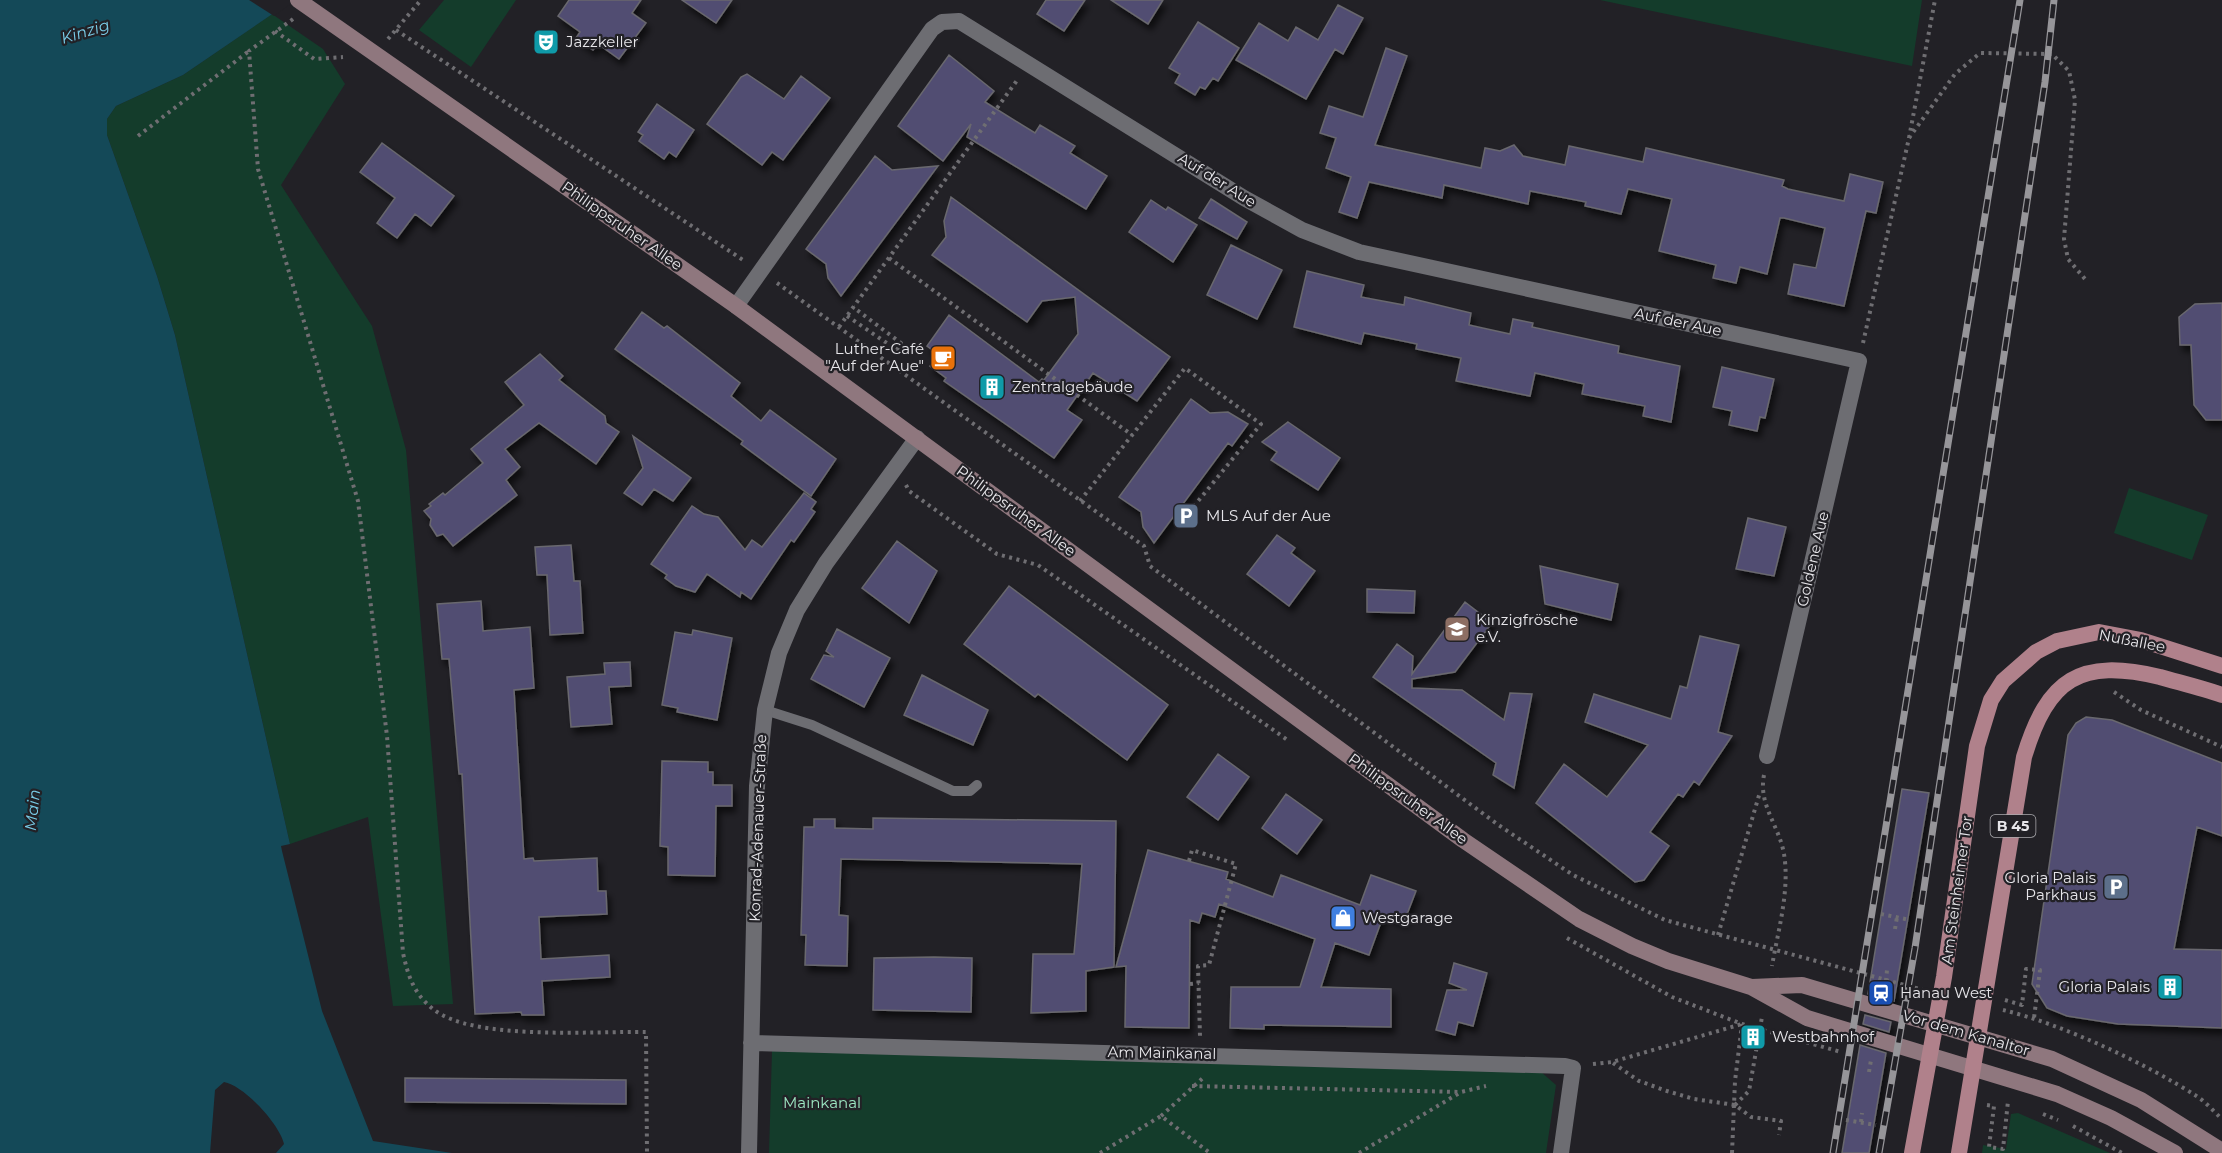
<svg xmlns="http://www.w3.org/2000/svg" width="2222" height="1153" viewBox="0 0 2222 1153" font-family="Montserrat,sans-serif">
	<style>
		.green { fill: #143c2b }
		.water { fill: #144958 }
		.pier { fill: #222126 }
		.building { fill: #514d72; stroke: #69686e; stroke-width: 1.5; filter: url(#shadow) }
		.lines { fill: none; stroke-linecap: round; stroke-linejoin: round }
		.path { stroke: #6f6e72; stroke-width: 4; stroke-dasharray: 3 4.5; stroke-linecap: butt }
		.service { stroke: #6d6d72; stroke-width: 10 }
		.minor { stroke: #6d6d72; stroke-width: 16 }
		.secondary { stroke: #8f777e; stroke-width: 16 }
		.primary { stroke: #b0818b; stroke-width: 16 }
		.rail-casing { stroke: #969599; stroke-width: 7 }
		.rail { stroke: #222126; stroke-width: 4.5; stroke-dasharray: 14; stroke-linecap: butt }
		.labels { text-anchor: middle; stroke-width: 4.5; stroke-linejoin: round; paint-order: stroke }
		.shield { fill: #222126; stroke: #acabaf; stroke-width: 1.5 }
		.shield-label { font-size: 14px; font-weight: bold; fill: #e7e6ea }
		.poi-label { font-size: 15px; fill: #e7e6ea; stroke: #222126; text-anchor: start }
		.street-label { font-size: 15px; fill: #e7e6ea; stroke: #222126 }
		.park-label { font-size: 15px; fill: #9ce6c2; stroke: #222126 }
		.water-label { font-size: 16px; font-style: italic; fill: #79cce7; stroke: #222126 }
	</style>
	<defs>
		<filter id="shadow"><feDropShadow dx="3.5" dy="6" stdDeviation="3" flood-color="#0009"/></filter>
	</defs>
	<rect width="100%" height="100%" fill="#222126"/>
	<path class="green" d="M444,0H516L471,67L419,30Z
		M1600,0H1922L1912,66Z
		M272,14L323,49L345,84L281,185L372,326L406,450L453,1004L393,1006L368,817L290,844L175,335L157,276L107,135V119L116,106L183,75Z
		M2129,488L2208,515L2192,560L2114,533Z
		M772,1051L1540,1071L1556,1085L1546,1153H769Z
		M2018,1113L2110,1153H1982L1983,1145L2006,1149L2011,1114Z"/>
	<path class="water" d="M0,0H293L183,75L116,106L107,119V135L157,276L175,335L290,844L281,846L282,851L322,1011L373,1141L452,1153H276L284,1144C280,1125 245,1086 224,1082L215,1090L210,1153H0Z"/>
	<path class="pier" d="M249,0H296L274,16Z"/>
	<path class="building" d="M569,0H641L632,13L646,23L619,59L598,44L593,50L576,38L580,32L558,16Z
		M682,0H732L716,23Z
		M1046,0H1085L1064,31L1037,14Z
		M1111,0H1163L1148,24Z
		M1338,5L1363,18L1343,54L1335,49L1306,99L1236,60L1259,23L1288,41L1296,27L1318,40Z
		M1198,22L1239,48L1218,81L1213,78L1205,89L1200,87L1195,95L1175,83L1180,74L1169,68Z
		M1386,48L1407,56L1375,145L1481,168L1485,148L1500,151L1514,145L1523,156L1565,165L1569,146L1643,162L1646,148L1784,180L1782,186L1788,189L1844,201L1850,174L1883,182L1876,213L1866,211L1844,306L1788,294L1794,264L1816,268L1825,228L1784,218H1780L1767,274L1740,267L1736,283L1713,278L1716,265L1659,251L1672,199L1628,189L1621,214L1585,206L1586,202L1530,191L1528,204L1444,185L1442,198L1369,182L1357,218L1339,212L1351,177L1326,168L1336,138L1320,133L1329,106L1363,117Z
		M949,55L994,91L985,102L1035,133L1040,125L1075,146L1070,153L1107,176L1086,209L967,137L971,124L943,161L898,126Z
		M747,74L784,99L801,76L830,98L783,160L772,152L762,165L707,124L741,77Z
		M657,104L694,130L676,157L669,152L664,159L639,141L643,135L638,132Z
		M382,143L454,196L431,226L415,214L397,238L377,223L395,198L360,172Z
		M875,156L892,170L938,166L841,296L828,278L826,264L806,249Z
		M951,197L1170,357L1137,401L1093,373L1067,410L1082,420L1054,458L944,381L946,378L930,366L939,355L927,346L949,315L1039,382L1042,379L1044,380L1078,334L1075,297L1042,301L1027,322L932,255L946,237L944,221Z
		M1211,199L1247,222L1237,239L1199,218Z
		M1151,200L1166,210L1168,207L1197,225L1173,262L1129,232Z
		M1231,245L1282,270L1257,319L1207,295Z
		M1307,271L1364,285L1361,297L1404,305L1405,297L1471,313L1469,325L1510,334L1513,319L1533,323L1532,327L1619,346L1618,353L1680,366L1671,422L1643,416L1645,406L1582,394L1584,384L1535,373L1530,396L1456,381L1461,358L1416,349L1417,344L1364,333L1361,344L1294,327Z
		M2222,303V420H2206L2194,405L2191,345H2180L2179,317L2195,304Z
		M642,312L664,328L667,326L740,383L731,396L761,421L770,410L836,459L811,496L741,444L743,441L615,349Z
		M540,354L563,376L559,380L605,416L606,423L619,432L596,464L539,423L505,449L520,467L506,480L517,495L453,546L443,534L437,536L430,525L431,519L424,511L431,506L429,504L443,493L445,495L483,463L471,449L524,405L505,382Z
		M1722,367L1774,379L1765,418L1760,417L1757,431L1729,425L1732,411L1713,407Z
		M1191,399L1210,413L1228,412L1248,424L1232,446L1228,443L1154,543L1143,527L1141,512L1119,497Z
		M1288,422L1340,458L1318,490L1271,460L1277,452L1262,442Z
		M633,436L691,478L673,501L654,489L642,505L624,493L643,468Z
		M804,493L816,502L811,509L815,512L794,542L791,540L751,599L741,592L740,597L707,574L695,592L676,586L665,578L667,575L651,564L692,506L704,514L718,517L745,550L752,540L762,547Z
		M1748,518L1786,527L1774,576L1736,569Z
		M1277,535L1295,548L1291,553L1315,571L1289,606L1247,574Z
		M897,541L937,571L909,623L862,588Z
		M571,545L574,581H580L583,633L550,635L547,575H537L535,547Z
		M1540,566L1618,584L1611,620L1545,604Z
		M1009,586L1168,705L1127,760L1038,694L1035,697L964,644Z
		M1367,589L1415,591L1414,613L1367,612Z
		M481,601L483,631L530,627L534,688L514,690L524,859L533,858L534,861L597,858L598,891H606L607,914L539,917L541,959L609,955L610,977L542,981L544,1015H522L521,1012L475,1014L462,774H459L449,659H442L437,604Z
		M1465,602L1492,623L1455,672L1412,679V688L1462,690L1504,720L1510,693L1532,694L1514,788L1493,775L1496,763L1373,677L1397,644L1413,656L1412,674Z
		M837,629L890,658L864,707L811,679L824,655L834,657L826,651Z
		M693,630L732,638L717,720L677,712L678,708L662,705L675,632L692,635Z
		M1700,636L1739,645L1718,732L1732,736L1699,785L1694,781L1683,797L1678,794L1650,832L1669,846L1644,880L1635,882L1536,803L1564,764L1607,797L1648,745L1585,722L1594,694L1671,719L1680,686L1687,688Z
		M630,662L631,686L609,687L612,724L571,727L567,677L605,674L604,663Z
		M922,675L988,710L973,745L904,715Z
		M2086,717L2112,720L2222,763V836L2197,827L2174,949L2222,950V1028L2118,1024L2067,1016L2047,1008L2032,984L2068,735L2076,723Z
		M1218,754L1249,777L1218,820L1187,797Z
		M662,761L708,762V772H713V785H732V806H716L715,876L668,875V847L660,846Z
		M1902,789L1929,793L1894,1001L1868,994Z
		M1286,794L1322,820L1297,854L1262,828Z
		M873,818L1116,821L1114,967L1086,971V1011L1031,1013L1033,954H1074L1082,864L841,859L839,915L848,916L847,966L805,965L806,935H801L804,827H814V819H835V828L873,829Z
		M1148,850L1228,872L1226,879L1273,897L1281,875L1360,905L1371,875L1416,891L1404,922L1384,914L1369,955L1335,943L1321,987L1391,989V1027L1264,1025V1029L1230,1028L1231,987H1300L1315,939L1219,904L1215,917L1202,913L1199,923L1190,920L1189,1028L1125,1027L1126,966L1116,967Z
		M934,957L972,958L971,1012L873,1010L874,958Z
		M1454,963L1487,973L1473,1026L1458,1022L1455,1035L1436,1030L1447,990H1467L1449,983Z
		M1865,1015L1891,1022L1889,1032L1863,1024Z
		M1860,1045L1886,1053L1869,1153H1842Z
		M405,1078L626,1080V1104L405,1102Z"/>
	<g class="lines">
		<path class="path" d="M293,19L249,51L258,169L358,501L387,736L403,953C408,976 414,994 433,1009C472,1041 594,1031 646,1032L647,1153
			M396,30L743,260
			M275,31L314,59L343,57
			M388,39L421,0
			M138,136L249,51
			M1909,138L1955,74L1980,53L2052,54L2069,71L2075,100L2064,239L2068,259L2085,279
			M889,258L1132,435
			M777,283L1144,546L1150,566L1497,824L1573,875L1665,920L1923,990
			M847,316L897,350L901,343L853,307
			M839,327L1018,79
			M1863,343L1909,138L1935,0
			M906,485L909,491L997,554L1038,565L1289,741
			M1080,501L1185,368L1261,424L1186,516
			M2114,692L2141,710L2222,747
			M1764,775C1758,805 1779,825 1784,854C1790,890 1778,931 1772,966
			M1189,861L1192,850L1236,864L1209,965L1198,966L1200,1036
			M1881,914L1910,920
			M1895,929L1897,917
			M1718,935L1760,792
			M1567,938L1672,997L1742,1024L1841,1052
			M1886,981L1887,970
			M1190,984L1199,983
			M2005,1000L2022,1005L2026,969L2040,970L2034,1018
			M2003,1010C2062,1024 2147,1064 2198,1097C2207,1103 2214,1112 2222,1119
			M1613,1063L1639,1081L1667,1091L1694,1099L1735,1105L1751,1117L1781,1121L1779,1135
			M1593,1064L1612,1062L1742,1024
			M1869,1072L1871,1060
			M1192,1086L1461,1092
			M1735,1105L1749,1091L1762,1017
			M1987,1105L1994,1106L1989,1147L2003,1149L2008,1101
			M2043,1114L2058,1120
			M1161,1116L1204,1077
			M1846,1120L1876,1125
			M1861,1122L1862,1113
			M2073,1126L2122,1153
			M1100,1153L1161,1116L1210,1153
			M1359,1153L1461,1092L1486,1086
			M1732,1153L1735,1081L1742,1024"/>
		<path class="service" d="M765,710L812,725L953,791H970L977,785"/>
		<path class="minor" d="M736,306L932,29L942,22L959,21L1244,198L1302,230L1359,252L1859,361L1767,756
			M751,1043L1565,1066L1573,1068L1561,1153
			M749,1153L757,786L765,710L779,653L797,610L826,563L917,438"/>
		<path class="secondary" d="M298,0L736,306L1463,840L1579,919L1632,946L1668,961L1751,987L1807,1018L2057,1094L2111,1118L2175,1153
			M1752,987L1802,985L2052,1059L2141,1100L2222,1151"/>
		<path class="primary" d="M1912,1153L1944,977L1977,746L1991,700L2003,681L2036,652L2057,641L2099,632L2141,640L2222,666
			M1959,1153L2024,757C2048,678 2080,658 2160,677C2181,683 2202,688 2222,695"/>
		<defs>
			<path id="rail" d="M1833,1153L2020,0
				M1879,1153L1915,948L2045,82L2054,0"/>
		</defs>
		<use href="#rail" class="rail-casing"/>
		<use href="#rail" class="rail"/>
	</g>
	<defs>
		<symbol id="theatre-square" viewBox="-11 -11 22 22"><rect x="-9" y="-9" width="18" height="18" rx="4" fill="#0f9aa8" stroke="#222126"/><path d="M-5-5.5Q0-4 5-5.5V0Q5 5 0 6Q-5 5-5 0ZM-3.3-2.5H-1v1.5H-3.3ZM1-2.5H3.3v1.5H1ZM-2.8 1Q0 5.5 2.8 1Z" fill="#fff"/></symbol>
		<symbol id="cafe-square" viewBox="-11 -11 22 22"><rect x="-9" y="-9" width="18" height="18" rx="4" fill="#e8710a" stroke="#222126"/><path d="M-5.5-4.5H6V0H3Q3 3.5 0 3.5H-2.5Q-5.5 3.5-5.5 0ZM3-3.2v2h1.7v-2ZM-6 4.5H4V6H-6Z" fill="#fff"/></symbol>
		<symbol id="building-square" viewBox="-11 -11 22 22"><rect x="-9" y="-9" width="18" height="18" rx="4" fill="#0f9aa8" stroke="#222126"/><path d="M-4-6H4V6H1V3H-1V6H-4ZM-2.5-4.3h1.7v1.8h-1.7ZM.8-4.3h1.7v1.8H.8ZM-2.5-1h1.7V.8h-1.7ZM.8-1h1.7V.8H.8Z" fill="#fff"/></symbol>
		<symbol id="parking-square" viewBox="-11 -11 22 22"><rect x="-9" y="-9" width="18" height="18" rx="4" fill="#5c6f8a" stroke="#222126"/><path d="M-3.5-5.5H1a3.5 3.5 0 0 1 0 7H-1V5.5H-3.5ZM-1-3.4V-.6H.8a1.4 1.4 0 0 0 0-2.8Z" fill="#fff"/></symbol>
		<symbol id="school-square" viewBox="-11 -11 22 22"><rect x="-9" y="-9" width="18" height="18" rx="4" fill="#8d6e63" stroke="#222126"/><path d="M0-5L7-2L0 1L-7-2ZM-4 1L0 2.5L4 1V4Q0 6-4 4Z" fill="#fff"/></symbol>
		<symbol id="shop-square" viewBox="-11 -11 22 22"><rect x="-9" y="-9" width="18" height="18" rx="4" fill="#3f7fe0" stroke="#222126"/><path d="M-5-2.5h2.3a2.7 3.5 0 0 1 5.4 0H5L5.5 6h-11ZM-1.5-2.5h3a1.5 2.3 0 0 0-3 0Z" fill="#fff"/></symbol>
		<symbol id="station-square" viewBox="-11 -11 22 22"><rect x="-9" y="-9" width="18" height="18" rx="4" fill="#1a4fb4" stroke="#222126"/><path d="M-3-6H3Q5-6 5-4V2Q5 4 3 4L4.5 6H3L1.5 4h-3L-3 6H-4.5L-3 4Q-5 4-5 2V-4Q-5-6-3-6ZM-3.5-4v3h7v-3ZM-3.5 1v1.5H-2V1ZM2 1v1.5H3.5V1Z" fill="#fff"/></symbol>
	</defs>
	<g fill-rule="evenodd">
		<use href="#theatre-square" x="531" y="27" width="30" height="30"/>
		<use href="#cafe-square" x="928" y="343" width="30" height="30"/>
		<use href="#building-square" x="977" y="372" width="30" height="30"/>
		<use href="#parking-square" x="1171" y="501" width="30" height="30"/>
		<use href="#school-square" x="1442" y="614" width="30" height="30"/>
		<use href="#parking-square" x="2101" y="872" width="30" height="30"/>
		<use href="#shop-square" x="1328" y="903" width="30" height="30"/>
		<use href="#building-square" x="2155" y="972" width="30" height="30"/>
		<use href="#station-square" x="1866" y="978" width="30" height="30"/>
		<use href="#building-square" x="1738" y="1022" width="30" height="30"/>
	</g>
	<g class="labels">
		<rect class="shield" x="1990.5" y="815" width="45" height="22" rx="4.5"/>
		<g class="shield-label">
			<text x="2013" y="831">B 45</text>
		</g>
		<g class="poi-label">
			<text x="566" y="47">Jazzkeller</text>
			<text x="924" y="354" text-anchor="end">Luther-Café<tspan x="924" dy="17">"Auf der Aue"</tspan></text>
			<text x="1012" y="392">Zentralgebäude</text>
			<text x="1206" y="521">MLS Auf der Aue</text>
			<text x="1476" y="625">Kinzigfrösche<tspan x="1476" dy="17">e.V.</tspan></text>
			<text x="2096" y="883" text-anchor="end">Gloria Palais<tspan x="2096" dy="17">Parkhaus</tspan></text>
			<text x="1362" y="923">Westgarage</text>
			<text x="2150" y="992" text-anchor="end">Gloria Palais</text>
			<text x="1900" y="998">Hanau West</text>
			<text x="1772" y="1042">Westbahnhof</text>
		</g>
		<g class="street-label">
			<text transform="translate(1217 180) rotate(32)" y="5">Auf der Aue</text>
			<text transform="translate(622 226) rotate(35)" y="5">Philippsruher Allee</text>
			<text transform="translate(1678 322) rotate(12)" y="5">Auf der Aue</text>
			<text transform="translate(1016 511) rotate(36)" y="5">Philippsruher Allee</text>
			<text transform="translate(1813 559) rotate(-77)" y="5">Goldene Aue</text>
			<text transform="translate(2132 641) rotate(11)" y="5">Nußallee</text>
			<text transform="translate(1408 799) rotate(36)" y="5">Philippsruher Allee</text>
			<text transform="translate(758 828) rotate(-88)" y="5">Konrad-Adenauer-Straße</text>
			<text transform="translate(1957 890) rotate(-82)" y="5">Am Steinheimer Tor</text>
			<text transform="translate(1966 1033) rotate(16)" y="5">Vor dem Kanaltor</text>
			<text transform="translate(1162 1053) rotate(1)" y="5">Am Mainkanal</text>
		</g>
		<g class="park-label">
			<text x="822" y="1108">Mainkanal</text>
		</g>
		<g class="water-label">
			<text transform="translate(85 31) rotate(-17)" y="6">Kinzig</text>
			<text transform="translate(32 810) rotate(-84)" y="6">Main</text>
		</g>
	</g>
</svg>
